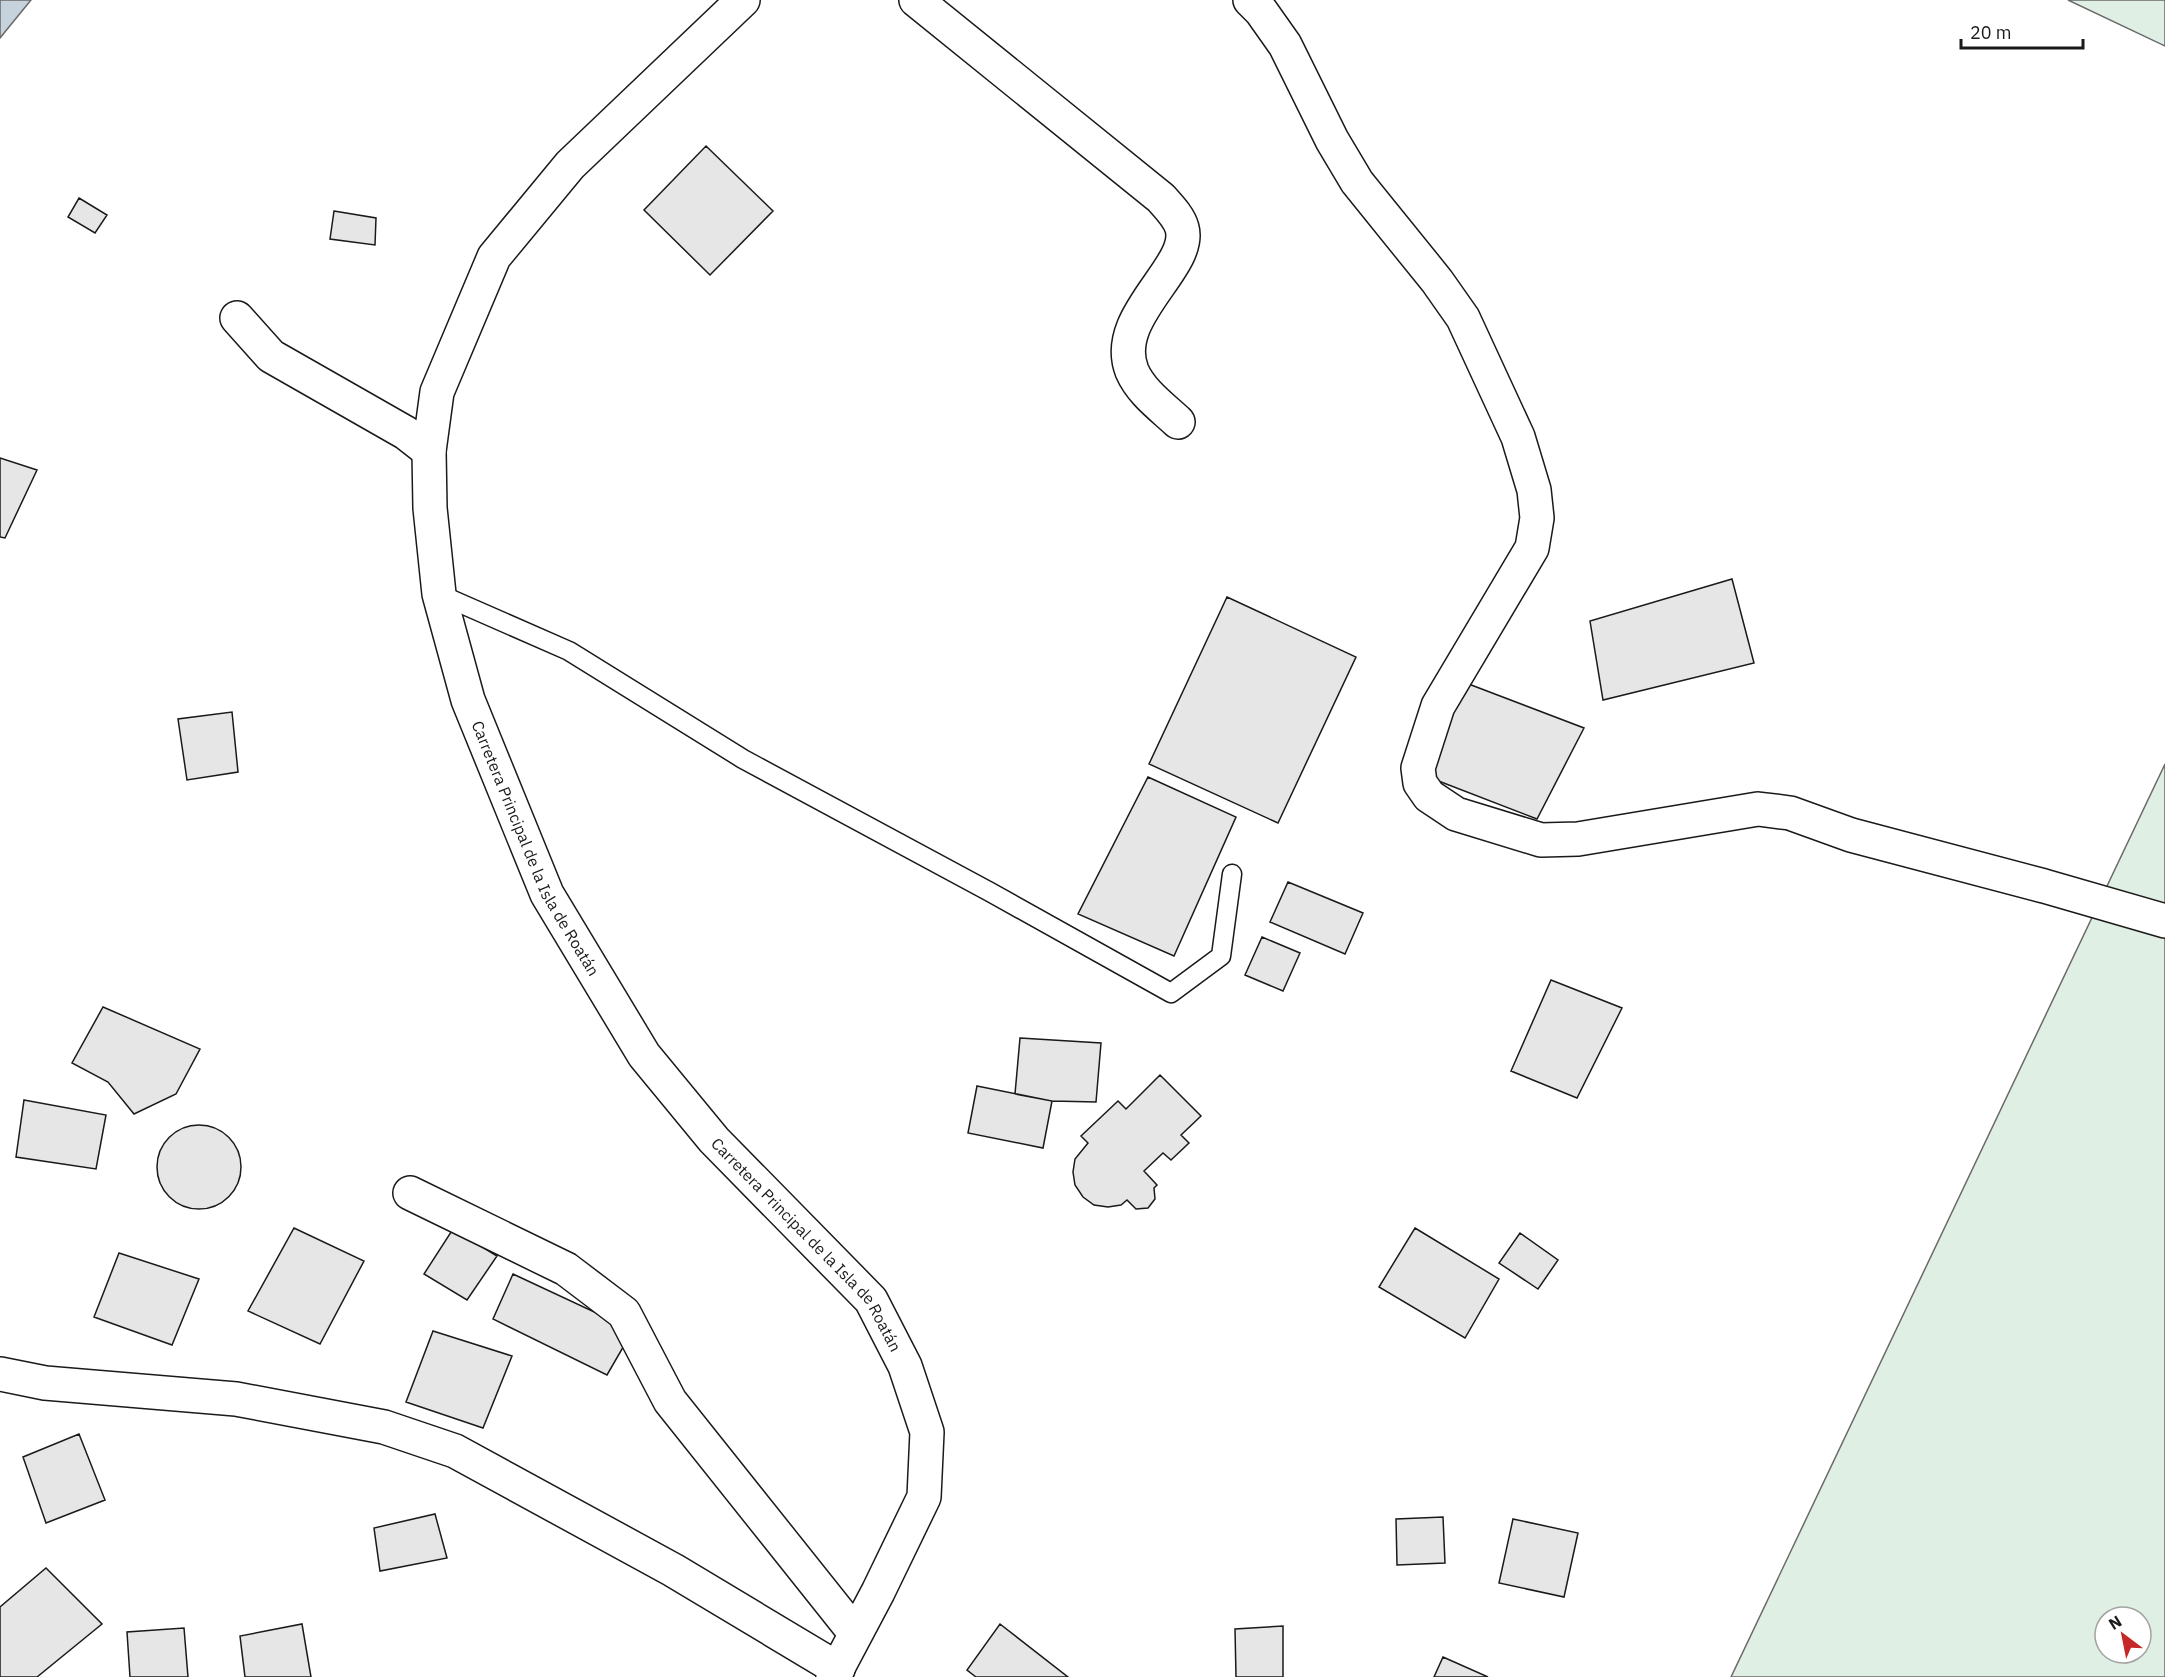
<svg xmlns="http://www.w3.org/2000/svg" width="2165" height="1677" viewBox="0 0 2165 1677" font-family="'IBM Plex Sans',sans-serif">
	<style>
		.green { fill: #e0efe3; stroke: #6a6a6a; stroke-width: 1.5; fill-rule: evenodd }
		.water { fill: #c6d2dc; stroke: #6a6a6a; stroke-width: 1.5 }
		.building { fill: #e6e6e6; stroke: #1a1a1a; stroke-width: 1.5 }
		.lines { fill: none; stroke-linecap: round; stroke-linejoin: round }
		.lane-casing { stroke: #1a1a1a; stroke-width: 21 }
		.street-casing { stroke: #1a1a1a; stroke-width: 36 }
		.primary-casing { stroke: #1a1a1a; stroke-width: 36 }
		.lane { stroke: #fff; stroke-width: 18 }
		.street { stroke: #fff; stroke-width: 33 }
		.primary { stroke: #fff; stroke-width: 33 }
		.labels { text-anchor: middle; stroke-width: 4.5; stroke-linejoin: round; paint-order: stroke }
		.street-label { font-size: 16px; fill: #1a1a1a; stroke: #fff }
	</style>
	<rect width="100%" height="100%" fill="#fff"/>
	<path class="green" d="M2068,0H2165V46Z
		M2165,764V1677H1731ZM2105,1617H2141V1653H2105Z"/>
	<path class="water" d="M0,0H31L0,38Z"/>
	<path class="building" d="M706,146L773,211L710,275L644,210Z
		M79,198L107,215L95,233L68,217Z
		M334,211L376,218L375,245L330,239Z
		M0,458L37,470L5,538L0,537Z
		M1732,579L1754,663L1603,700L1590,621Z
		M1227,597L1356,657L1278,823L1149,764Z
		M1466,683L1584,728L1537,819L1423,775Z
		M232,712L238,772L187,780L178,719Z
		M1148,777L1236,817L1174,956L1078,914Z
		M1288,882L1363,913L1345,954L1270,922Z
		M1262,937L1300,953L1283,991L1245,975Z
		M1551,980L1622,1008L1577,1098L1511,1071Z
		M103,1007L200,1049L176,1094L134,1114L108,1082L72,1063Z
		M1020,1038L1101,1043L1096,1102L1052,1101L1015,1094Z
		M1160,1075L1201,1116L1181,1135L1189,1143L1171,1160L1163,1153L1144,1171L1157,1185L1154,1188L1155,1199L1148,1208L1136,1209L1127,1200L1121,1205L1108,1207L1094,1205L1083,1197L1075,1185L1073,1172L1075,1159L1088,1143L1081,1136L1118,1101L1126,1109Z
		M977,1086L1052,1101L1043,1148L968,1133Z
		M24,1100L106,1115L96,1169L16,1157Z
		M157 1167a42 42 0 1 1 84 0a42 42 0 1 1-84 0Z
		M294,1228L364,1261L320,1344L248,1311Z
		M1415,1228L1499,1279L1465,1338L1379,1287Z
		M453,1229L497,1256L467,1300L424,1274Z
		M1520,1233L1558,1260L1538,1289L1499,1263Z
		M119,1253L199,1279L172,1345L94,1317Z
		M513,1274L633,1330L607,1375L493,1319Z
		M433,1331L512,1356L483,1428L406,1402Z
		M79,1434L105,1500L46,1523L23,1457Z
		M435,1514L447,1558L380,1571L374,1528Z
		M1443,1517L1445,1563L1397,1565L1396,1519Z
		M1513,1519L1578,1533L1564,1597L1499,1583Z
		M46,1568L102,1624L37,1677H0V1607Z
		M302,1624L311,1677H245L240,1636Z
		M1000,1624L1068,1677H976L967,1670Z
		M1283,1626V1677H1236L1235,1629Z
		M184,1628L188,1677H130L127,1632Z
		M1443,1657L1488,1677H1434Z"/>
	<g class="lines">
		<defs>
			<path id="lane" d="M439,594L569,651L743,759L990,892L1171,993L1221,956L1232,874"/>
			<path id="street" d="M916,0L1161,198C1169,207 1179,217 1182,228C1193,267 1110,316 1132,371C1141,392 1162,407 1178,422
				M1250,0L1261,11L1285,45L1332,140L1357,182L1437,281L1463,318L1518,437L1534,490L1537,518L1532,548L1438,706L1418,768L1420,783L1429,796L1456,814L1541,840L1578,839L1758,809L1790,813L1851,835L2044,886L2165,921
				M237,318L271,356L406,433L429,451
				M410,1193L566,1269L624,1313L670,1401L855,1633
				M0,1374L45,1383L236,1399L384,1427L455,1451L673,1570L838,1669"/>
			<g id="primary">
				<path id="s1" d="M743,0L570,165L494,257L437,392L429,451L430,508L439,594L468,700L547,894L644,1055L714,1140L871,1300L905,1366L927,1432L924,1497L878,1592L833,1677"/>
			</g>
		</defs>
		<use href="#lane" class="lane-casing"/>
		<use href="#street" class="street-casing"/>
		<use href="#primary" class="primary-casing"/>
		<use href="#lane" class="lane"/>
		<use href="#street" class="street"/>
		<use href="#primary" class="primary"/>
	</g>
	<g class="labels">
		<g class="street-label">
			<text dy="6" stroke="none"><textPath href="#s1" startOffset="981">Carretera Principal de la Isla de Roatán</textPath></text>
			<text dy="6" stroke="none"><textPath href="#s1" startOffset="1466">Carretera Principal de la Isla de Roatán</textPath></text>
		</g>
	</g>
	<g transform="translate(2123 1635) rotate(328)"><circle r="28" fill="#ffffff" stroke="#a3a3a3" stroke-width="1.5"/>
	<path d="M0-4.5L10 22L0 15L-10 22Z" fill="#c62828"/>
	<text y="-9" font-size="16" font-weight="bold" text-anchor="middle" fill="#1a1a1a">N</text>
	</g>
	<path d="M1961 39v9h122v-9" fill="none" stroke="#1a1a1a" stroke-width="3"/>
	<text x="1970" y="39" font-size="18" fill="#1a1a1a" stroke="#ffffff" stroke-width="4.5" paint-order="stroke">20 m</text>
</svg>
